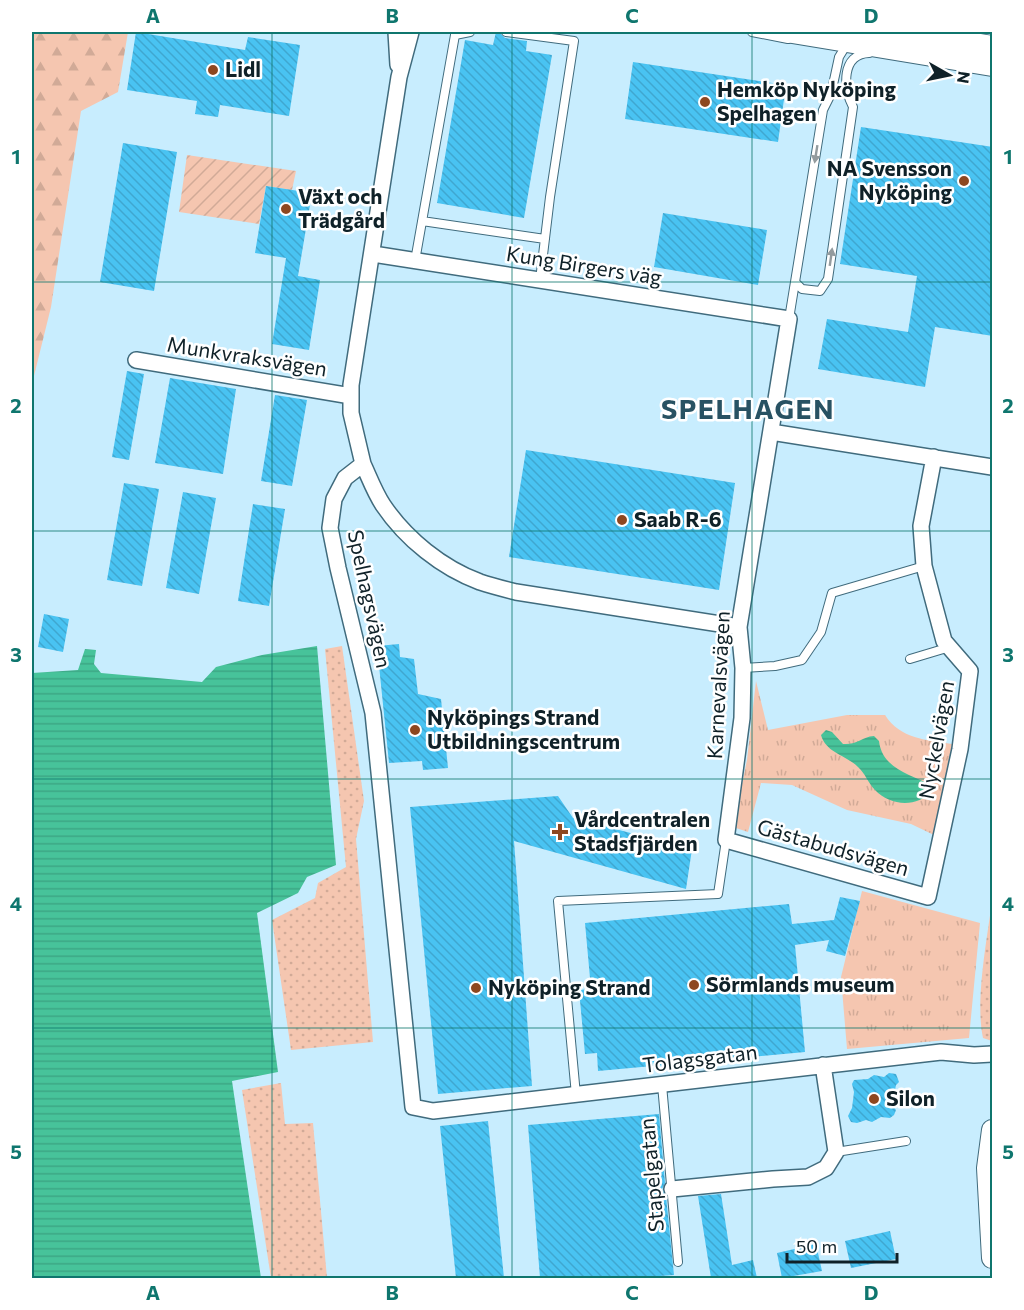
<svg xmlns="http://www.w3.org/2000/svg" width="1024" height="1310" viewBox="0 0 1024 1310" font-family="Commissioner,sans-serif">
	<style>
		.grass { fill: url(#grass-dots) }
		.forest { fill: url(#forest-firs) }
		.park { fill: url(#park-tufts) }
		.garden { fill: url(#garden-furrows) }
		.water { fill: url(#water-rules) }
		.building { fill: url(#building-back-hatch) }
		.lines { fill: none; stroke-linecap: round; stroke-linejoin: round }
		.lane-casing { stroke: #406b7d; stroke-width: 10 }
		.street-casing { stroke: #406b7d; stroke-width: 18 }
		.secondary-casing { stroke: #406b7d; stroke-width: 22 }
		.lane { stroke: #fff; stroke-width: 8 }
		.street { stroke: #fff; stroke-width: 15 }
		.secondary { stroke: #fff; stroke-width: 20 }
		.oneway { fill: #939b9e }
		.grid { fill: none; stroke: #0f766e; stroke-width: 1.5; stroke-opacity: 0.55 }
		.poi-dot { fill: #8d4720; stroke: #fff; stroke-width: 2 }
		.labels { text-anchor: middle; stroke-width: 5; stroke-linejoin: round; paint-order: stroke }
		.poi-label { font-size: 21px; font-weight: bold; fill: #0f2128; stroke: #fff; text-anchor: start }
		.street-label { font-size: 21px; fill: #0f2128; stroke: #fff }
		.district-label { font-size: 27px; font-weight: bold; letter-spacing: 1.5px; fill: #285263; stroke: #fff }
		.neatline { fill: none; stroke: #0f766e; stroke-width: 2 }
		.grid-label { font-size: 20px; text-anchor: middle; font-weight: bold; fill: #0f766e }
	</style>
	<defs>
		<pattern id="grass-dots" width="8" height="8" patternUnits="userSpaceOnUse" patternTransform="scale(1.5)"><rect width="8" height="8" fill="#f5c6b0"/><path d="M2 2h.1M6 6h.1" fill="none" stroke="#d1aa97" stroke-width="1.8" stroke-linecap="round"/></pattern>
		<pattern id="forest-firs" width="22" height="20" patternUnits="userSpaceOnUse" patternTransform="scale(1.5)"><rect width="22" height="20" fill="#f5c6b0"/><path d="M5 1l3.5 6h-7zM16 11l3.5 6h-7z" fill="#d1aa97"/></pattern>
		<pattern id="park-tufts" width="24" height="20" patternUnits="userSpaceOnUse" patternTransform="scale(1.5)"><rect width="24" height="20" fill="#f5c6b0"/><path d="M3 7l-1-3M5 7V3M7 7l1-3M15 17l-1-3M17 17v-4M19 17l1-3" fill="none" stroke="#d1aa97"/></pattern>
		<pattern id="garden-furrows" width="10" height="10" patternUnits="userSpaceOnUse" patternTransform="scale(1.5)"><rect width="10" height="10" fill="#f5c6b0"/><path d="M-1 1l2-2M0 10L10 0M9 11l2-2" fill="none" stroke="#d1aa97"/></pattern>
		<pattern id="water-rules" width="6" height="5" patternUnits="userSpaceOnUse" patternTransform="scale(1.5)"><rect width="6" height="5" fill="#47c39a"/><path d="M0 2.5h6" fill="none" stroke="#3da785"/></pattern>
		<pattern id="building-back-hatch" width="6" height="6" patternUnits="userSpaceOnUse" patternTransform="scale(1.5)"><rect width="6" height="6" fill="#49c3f2"/><path d="M-1 5l2 2M0 0l6 6M5-1l2 2" fill="none" stroke="#3fa7d0"/></pattern>
	</defs>
	<rect width="100%" height="100%" fill="#c8edfe"/>
	<path class="grass" d="M342,646L364,801L356,839L373,1042L291,1050L272,920L315,898L318,883L346,867L325,649Z
		M992,901V1041L983,1038C975,1001 987,940 992,901Z
		M281,1083L285,1124L313,1123L327,1278H271L242,1090Z"/>
	<path class="forest" d="M32,32H128L118,92L81,111L51,307L32,384Z"/>
	<path class="park" d="M756,681L768,730L847,715H885C900,739 927,740 952,744L934,835L911,824L847,810L792,785L761,783L748,832L733,827L747,760Z
		M862,891L980,923L969,1038L847,1049L841,977Z"/>
	<path class="garden" d="M187,155L296,171L292,190L266,186L259,224L179,212Z"/>
	<path class="water" d="M317,646L336,865L307,877L298,893L257,913L278,1072L232,1081L261,1278H32V673L78,670L85,649L96,650L94,664L101,673L202,682L216,667L262,655Z
		M826,730L832,732L843,744C858,745 861,737 874,736L879,741C882,768 909,774 931,785L932,791C917,808 890,806 875,790C868,783 865,773 858,767C846,755 826,753 821,735Z"/>
	<path class="building" d="M136,32L245,50L248,37L300,45L289,116L220,105L218,117L195,114L197,101L127,90Z
		M496,32L500,33L505,38L527,41L526,51L552,55L524,218L437,203L465,40L493,45Z
		M633,62L786,85L778,142L625,119Z
		M861,127L993,147V336L935,327L925,387L818,369L827,319L908,332L917,276L840,264Z
		M123,143L177,152L154,291L100,282Z
		M266,186L312,193L298,276L320,280L309,350L272,344L286,258L255,253Z
		M663,213L767,230L758,285L654,267Z
		M127,371L144,374L129,460L112,457Z
		M170,378L236,389L223,474L155,463Z
		M275,395L307,400L292,486L261,481Z
		M526,450L735,483L719,590L509,557Z
		M124,483L159,489L142,586L107,580Z
		M183,492L216,498L199,594L166,588Z
		M253,504L285,509L269,606L238,601Z
		M44,614L69,619L63,652L38,647Z
		M399,644L400,657L414,659L418,694L441,699L448,768L423,770L422,761L389,763L377,646Z
		M558,796L573,818L692,849L686,889L514,841L532,1086L438,1094L410,807Z
		M840,897L860,901L845,956L826,951L829,940L795,945L805,1052L598,1071L597,1053L585,1054L579,990L591,989L585,923L789,904L792,924L834,920Z
		M889,1073L896,1074L899,1082L896,1085L892,1105L896,1110L894,1115L890,1118L881,1117L872,1122L866,1120L857,1123L851,1122L848,1116L852,1108L854,1092L852,1084L854,1080L868,1079L874,1075L884,1077Z
		M659,1114L665,1183L662,1189L666,1196L674,1275L633,1278H540L528,1125Z
		M488,1121L504,1278H456L440,1126Z
		M721,1194L732,1265L753,1260L757,1278H711L698,1196Z
		M890,1231L896,1259L851,1268L845,1241Z
		M816,1244L822,1271L782,1278L777,1253Z"/>
	<g class="lines">
		<defs>
			<path id="lane" d="M506,32L574,41L550,197L540,280
				M752,32L788,39
				M856,37L865,34L903,39
				M847,44L839,57L831,94L823,110L795,282L802,289L820,291L828,279L853,107C843,88 841,54 869,53
				M422,221L545,239
				M415,261L455,35L470,32
				M789,319L795,282
				M910,659L950,647
				M743,668L775,666L802,660L821,632L832,593L924,566
				M662,1085L678,1262
				M576,1095L558,901L718,894L726,840
				M836,1152L906,1141"/>
			<path id="street" d="M396,32L398,65
				M411,32L399,77L351,385V413L363,464L345,478L334,499L330,528L338,568L373,713L413,1107L433,1111L941,1052L974,1055L992,1054
				M373,254L789,319L739,627L743,668L742,718L726,840L928,897L960,749L970,671L944,641L924,566L921,526L934,457
				M136,360L351,396
				M771,432L992,467
				M363,464C369,477 375,493 383,505C406,539 442,568 480,582C492,586 504,589 516,592L739,627
				M672,1189L773,1179L808,1177L826,1168L836,1152L823,1065"/>
			<path id="secondary" d="M786,32L992,66
				M903,32L992,46
				M992,1130L987,1168L992,1258"/>
		</defs>
		<use href="#lane" class="lane-casing"/>
		<use href="#street" class="street-casing"/>
		<use href="#secondary" class="secondary-casing"/>
		<use href="#lane" class="lane"/>
		<use href="#street" class="street"/>
		<use href="#secondary" class="secondary"/>
	</g>
	<defs><path id="oneway-solid" d="M-6-.8H1V-3.2L6.5 0L1 3.2V.8H-6Z" transform="scale(1.5)"/></defs>
	<g class="oneway">
		<use href="#oneway-solid" transform="translate(816 154) rotate(99)"/>
		<use href="#oneway-solid" transform="translate(831 257) rotate(-82)"/>
	</g>
	<path class="grid" d="M272,32V1278M512,32V1278M752,32V1278M32,282H992M32,531H992M32,779H992M32,1028H992"/>
	<g class="poi-dot">
		<circle cx="213" cy="70" r="6"/>
		<circle cx="705" cy="102" r="6"/>
		<circle cx="964" cy="181" r="6"/>
		<circle cx="286" cy="209" r="6"/>
		<circle cx="622" cy="520" r="6"/>
		<circle cx="415" cy="730" r="6"/>
		<path d="M557 823h6v6h6v6h-6v6h-6v-6h-6v-6h6z"/>
		<circle cx="694" cy="985" r="6"/>
		<circle cx="476" cy="988" r="6"/>
		<circle cx="874" cy="1099" r="6"/>
	</g>
	<g class="labels">
		<g class="poi-label">
			<text x="225" y="77">Lidl</text>
			<text x="717" y="97">Hemköp Nyköping<tspan x="717" dy="24">Spelhagen</tspan></text>
			<text x="952" y="176" text-anchor="end">NA Svensson<tspan x="952" dy="24">Nyköping</tspan></text>
			<text x="298" y="204">Växt och<tspan x="298" dy="24">Trädgård</tspan></text>
			<text x="634" y="527">Saab R-6</text>
			<text x="427" y="725">Nyköpings Strand<tspan x="427" dy="24">Utbildningscentrum</tspan></text>
			<text x="574" y="827">Vårdcentralen<tspan x="574" dy="24">Stadsfjärden</tspan></text>
			<text x="706" y="992">Sörmlands museum</text>
			<text x="488" y="995">Nyköping Strand</text>
			<text x="886" y="1106">Silon</text>
		</g>
		<g class="street-label">
			<text transform="translate(584 266) rotate(9)" y="7">Kung Birgers väg</text>
			<text transform="translate(247 357) rotate(9)" y="7">Munkvraksvägen</text>
			<text transform="translate(369 599) rotate(78)" y="7">Spelhagsvägen</text>
			<text transform="translate(719 685) rotate(-87)" y="7">Karnevalsvägen</text>
			<text transform="translate(937 740) rotate(-80)" y="7">Nyckelvägen</text>
			<text transform="translate(833 848) rotate(16)" y="7">Gästabudsvägen</text>
			<text transform="translate(700 1059) rotate(-7)" y="7">Tolagsgatan</text>
			<text transform="translate(652 1175) rotate(-95)" y="7">Stapelgatan</text>
		</g>
		<g class="district-label">
			<text x="748" y="419">SPELHAGEN</text>
		</g>
	</g>
	<rect width="1024" height="1310" fill="none" stroke="#ffffff" stroke-width="66"/>
	<g transform="translate(949 75) rotate(99)" stroke="#ffffff" stroke-width="4.5" paint-order="stroke">
	<path d="M0-4.5L10 22L0 15L-10 22Z" fill="#0f2128"/>
	<text y="-9" font-size="16" font-weight="bold" text-anchor="middle" fill="#0f2128">N</text>
	</g>
	<path d="M787 1253v9h110v-9" fill="none" stroke="#0f2128" stroke-width="3"/>
	<text x="796" y="1253" font-size="18" fill="#0f2128" stroke="#ffffff" stroke-width="4.5" paint-order="stroke">50 m</text>
	<rect x="33" y="33" width="958" height="1244" class="neatline"/>
	<g class="grid-label">
		<text x="153" y="23">A</text>
		<text x="392" y="23">B</text>
		<text x="632" y="23">C</text>
		<text x="871" y="23">D</text>
		<text x="16" y="164">1</text>
		<text x="1008" y="164">1</text>
		<text x="16" y="413">2</text>
		<text x="1008" y="413">2</text>
		<text x="16" y="662">3</text>
		<text x="1008" y="662">3</text>
		<text x="16" y="911">4</text>
		<text x="1008" y="911">4</text>
		<text x="16" y="1159">5</text>
		<text x="1008" y="1159">5</text>
		<text x="153" y="1300">A</text>
		<text x="392" y="1300">B</text>
		<text x="632" y="1300">C</text>
		<text x="871" y="1300">D</text>
	</g>
</svg>
